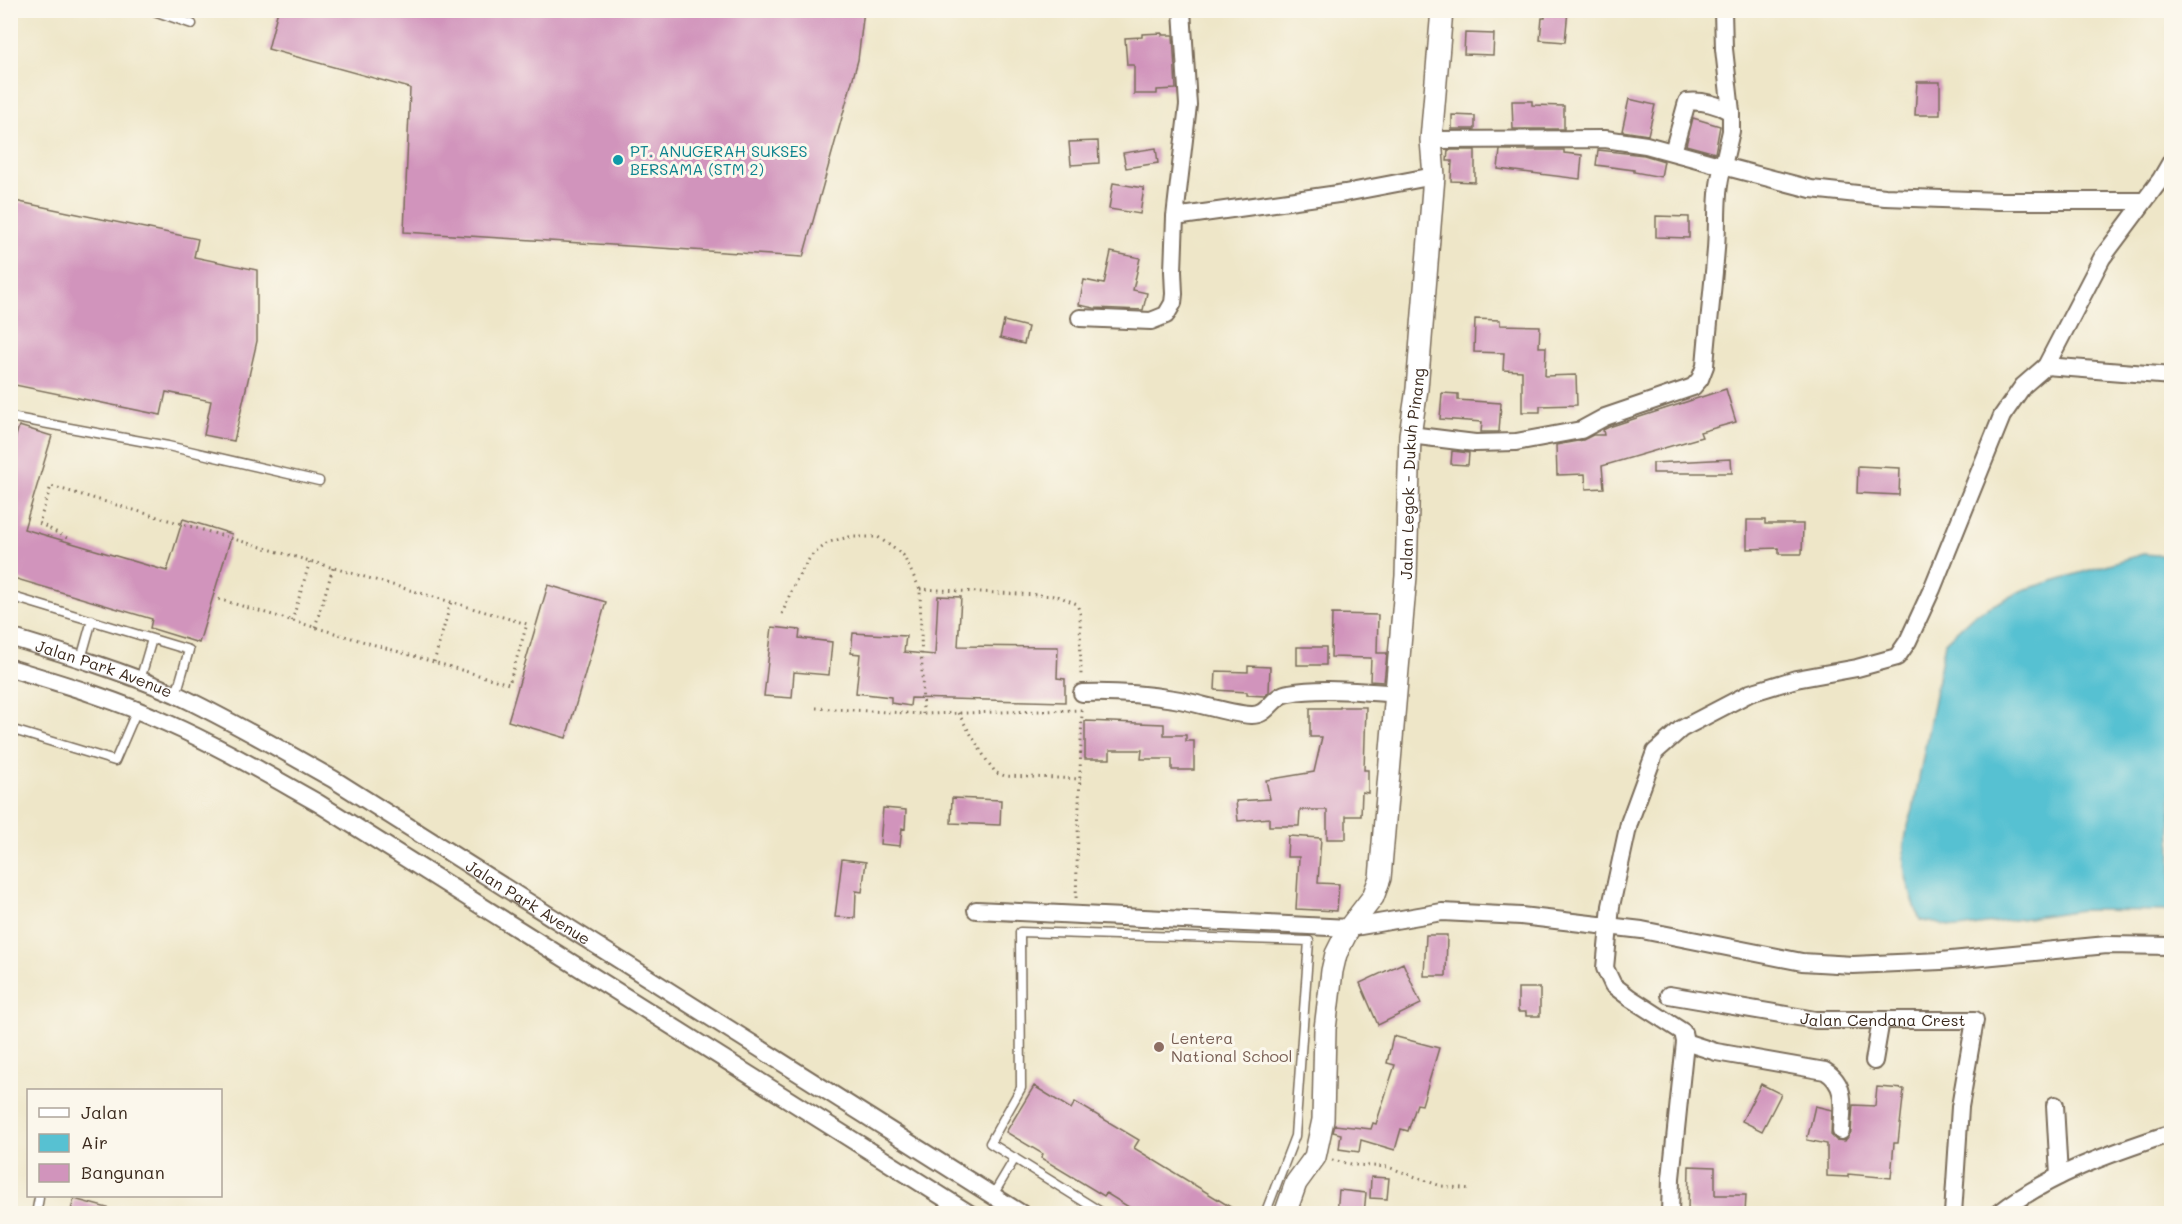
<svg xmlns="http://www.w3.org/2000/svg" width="2182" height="1224" viewBox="0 0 2182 1224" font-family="Mali,sans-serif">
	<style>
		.water { fill: #57c1d2; stroke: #497678; stroke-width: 1.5 }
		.building { fill: #d194bc }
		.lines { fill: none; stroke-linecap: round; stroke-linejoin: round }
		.service-casing { stroke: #7a6c5a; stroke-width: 11 }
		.minor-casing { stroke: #7a6c5a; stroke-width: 20 }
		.tertiary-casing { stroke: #7a6c5a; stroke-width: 24 }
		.path { stroke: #7a6c5a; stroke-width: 3; stroke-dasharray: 1.5 4.5; stroke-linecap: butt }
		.service { stroke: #fff; stroke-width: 8 }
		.minor { stroke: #fff; stroke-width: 16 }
		.tertiary { stroke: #fff; stroke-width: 21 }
		.culture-dot { fill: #0f9aa8; stroke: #fbf7ec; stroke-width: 2 }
		.education-dot { fill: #8d6e63; stroke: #fbf7ec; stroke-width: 2 }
		.labels { text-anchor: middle; stroke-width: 6; stroke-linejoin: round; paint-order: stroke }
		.culture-label { font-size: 16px; fill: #0d838f; stroke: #fbf7ec; text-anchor: start }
		.street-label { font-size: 16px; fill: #3b2a1e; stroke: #fbf7ec }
		.education-label { font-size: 16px; fill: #785e54; stroke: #fbf7ec; text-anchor: start }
	</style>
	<rect width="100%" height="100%" fill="#fbf7ec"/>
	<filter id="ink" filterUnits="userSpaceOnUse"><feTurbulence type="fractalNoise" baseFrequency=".0167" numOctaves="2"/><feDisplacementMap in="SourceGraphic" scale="12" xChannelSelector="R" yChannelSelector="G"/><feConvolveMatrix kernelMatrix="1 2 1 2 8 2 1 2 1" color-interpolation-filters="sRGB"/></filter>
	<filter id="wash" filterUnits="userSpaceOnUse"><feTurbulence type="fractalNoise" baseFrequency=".008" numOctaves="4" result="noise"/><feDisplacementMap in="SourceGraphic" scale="24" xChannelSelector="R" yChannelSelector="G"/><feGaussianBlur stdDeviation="1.35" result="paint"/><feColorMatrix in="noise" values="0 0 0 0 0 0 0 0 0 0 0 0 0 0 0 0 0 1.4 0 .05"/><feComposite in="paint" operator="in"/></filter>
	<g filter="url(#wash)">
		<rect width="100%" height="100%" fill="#eee6c8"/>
		<path class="water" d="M2143,554L2171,556V911L2081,910L1959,928L1920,920C1904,875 1896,857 1913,810L1945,642L1975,614L2023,590Z"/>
		<g id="blocks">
			<path class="building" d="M278,10H864L858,60L803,257L404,232L410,88L268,49Z
				M1545,10H1568L1565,42L1540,40L1542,18H1545Z
				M1162,33V35H1173L1176,89L1157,90V94H1134V65H1127L1125,38L1142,37V34Z
				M1465,33L1494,34L1493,55L1464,54Z
				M1917,82H1940V115H1915Z
				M1629,99L1655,105L1648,135L1622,131Z
				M1512,101H1532V105L1564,106V129H1513Z
				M1452,115L1475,116V129H1452Z
				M1693,118L1720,126L1715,153L1686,145Z
				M1098,141L1099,163L1071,165L1069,142Z
				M1156,148L1158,163L1126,168L1123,153Z
				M1448,150H1475V182L1451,181L1452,161H1447Z
				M1500,150H1564V153L1582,155L1580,179L1498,169Z
				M1598,150L1644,155L1664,161L1661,177L1634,172V170L1596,165Z
				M1113,183L1144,188L1140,214L1109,209Z
				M10,200L198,239L194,257L257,270V341L234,441L204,435L211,401L166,392L161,415L10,384Z
				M1656,216L1689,217V238L1656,237Z
				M1111,252L1140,258L1133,290L1147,293L1143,310L1094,308L1079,305L1084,280L1104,284Z
				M1475,319L1500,320V325L1540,326L1539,347H1546L1545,376L1576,375L1577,405L1540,406V412H1522V371L1503,370L1504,353L1474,352Z
				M1004,321L1028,327L1024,344L1000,338Z
				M1726,389L1736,422L1700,432L1702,437L1602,466L1604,488L1586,489L1585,474L1557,475L1556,445L1583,440L1593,435H1604L1603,430L1609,427Z
				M1442,393L1458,394V400L1501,403L1499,432H1481L1482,422L1440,419Z
				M19,426L52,436L24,529L167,571L183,519L232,534L199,643L150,628L152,619L10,577V456Z
				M1452,451L1469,453L1468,465L1451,464Z
				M1731,459L1732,473H1653V463Z
				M1858,466L1900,468L1899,495L1857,493Z
				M1747,520H1765V524H1803L1802,554H1779V548L1747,549Z
				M548,585L606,602L566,738L508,721Z
				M938,596L961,597L958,646L1058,647L1057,678L1065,679V702L911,698L910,706L891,703V697L856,693L860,654L851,653L853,633L906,636L904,652L935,655Z
				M1332,614L1378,615L1377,653H1387L1384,682L1370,681L1371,658L1331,657Z
				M772,627L800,630L799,638L832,642L829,675L794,672L792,698L764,696Z
				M1297,647H1326V665H1297Z
				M1248,666L1270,667L1269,692L1265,696L1247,695V692L1215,690L1216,671L1248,672Z
				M1340,707H1366L1364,770H1368V793L1362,792L1361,816H1346V839H1327V810H1300L1299,826H1269V818L1238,821L1236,801L1270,799L1266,780L1314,772L1322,737H1310V708H1340Z
				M1085,721L1164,724V735H1186V741H1194V770H1172V759H1141L1142,750H1110V759H1085Z
				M952,798L1001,800L1000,825L951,823Z
				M883,808L906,810L905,829L902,828L900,846L880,844Z
				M1288,836L1321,838L1318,883L1339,884L1337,911L1296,909L1299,857H1287Z
				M842,859L866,862L862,892L856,891L855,918L835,917Z
				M1426,935H1447L1446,976H1424Z
				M1403,963L1421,1004L1378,1025L1360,983Z
				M1518,988H1540V1016H1526V1012H1518Z
				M1393,1036L1439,1048L1422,1105L1417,1104L1408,1131L1401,1129L1395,1150L1361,1140L1359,1152L1339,1149L1341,1134L1333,1132L1335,1125L1371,1129L1373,1123L1376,1124L1395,1065L1387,1063Z
				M1761,1084L1781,1094L1762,1131L1742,1121Z
				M1034,1086L1071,1109L1075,1102L1139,1140L1134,1148L1242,1214H1140L1106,1193L1104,1196L1041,1158L1043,1154L1006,1132Z
				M1877,1087L1904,1089L1898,1143H1894L1891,1178L1848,1174V1177L1827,1176V1144L1807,1140L1815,1106L1832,1110L1831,1135L1836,1140L1845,1141L1851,1132L1853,1105L1875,1106Z
				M1689,1166L1715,1167V1195H1746L1745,1214L1688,1211Z
				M1371,1177L1389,1178L1387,1199L1370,1198Z
				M1339,1190L1366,1193L1364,1214H1337Z
				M74,1199L111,1209V1214H70Z"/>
		</g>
	</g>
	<g filter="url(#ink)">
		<use href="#blocks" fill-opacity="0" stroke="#7a6c5a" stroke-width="1.5"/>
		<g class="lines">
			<defs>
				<path id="service" d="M151,10L192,24
					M10,417L168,446L319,481
					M10,596L189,650L176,695
					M81,659L92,620
					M140,680L152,639
					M10,729L115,761L137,710
					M993,1195L1015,1158
					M36,1214L39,1198
					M1104,1214L990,1143L1021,1088L1020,932L1309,941L1295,1136L1265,1214"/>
				<g id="minor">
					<path d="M1182,10L1188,105L1175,217L1345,193L1434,176"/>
					<path d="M1723,10L1724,49L1731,112"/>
					<path d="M1673,152L1687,102C1702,100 1719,105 1731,112V131L1723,166L1811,189L1885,197L1999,201H2144"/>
					<path d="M1080,318L1151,321L1166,315L1173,303L1174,294L1173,271L1175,217"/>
					<path d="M2046,366L2172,376"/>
					<path d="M1410,435L1475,443L1516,442L1581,430L1605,417L1693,387L1700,379L1705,366C1708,327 1713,288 1716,249C1718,221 1715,193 1723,166L1646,145L1605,139L1431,140"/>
					<path id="s1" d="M10,637C66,654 122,671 175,694C229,719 281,750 333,779L1022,1214"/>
					<path d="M10,668C63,684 117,700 167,723C219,746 268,775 318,803L970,1214"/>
					<path d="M1082,693C1112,692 1143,694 1174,699C1199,703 1225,713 1251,715C1269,716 1272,695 1289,693C1323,687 1360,692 1395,693"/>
					<path d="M976,910L1349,928L1442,912L1521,916L1642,930L1802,962L1853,965L1941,961L2107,945L2172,946"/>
					<path id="s2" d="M1669,995L1815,1020H1975L1960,1107L1953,1214"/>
					<path d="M1685,1042L1716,1052L1825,1071C1848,1085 1842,1109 1841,1131"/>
					<path d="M1874,1061L1881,1020"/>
					<path d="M2055,1105L2059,1176"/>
					<path d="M1670,1214L1671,1178L1685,1042L1683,1032L1630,998L1613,985L1605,968L1611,906L1629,823L1655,752L1681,729L1750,693L1796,679L1857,668L1897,657L1908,641L1932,589L2002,416L2023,386L2046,366L2102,258L2161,179L2172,160"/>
					<path d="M1998,1214C2049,1174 2111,1153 2172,1133"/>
				</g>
				<g id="tertiary">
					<path id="s3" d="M1285,1214L1296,1183L1315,1157L1323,1120L1325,1029L1332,971L1336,954L1349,928L1373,897L1380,878L1406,576L1410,435L1417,389L1434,176L1431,140L1442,10"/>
				</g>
			</defs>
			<use href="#service" class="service-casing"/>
			<use href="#minor" class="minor-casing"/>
			<use href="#tertiary" class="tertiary-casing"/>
			<path class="path" d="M67,538L39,523L51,486L527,624L509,684L218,599
				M920,589L1058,596L1077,604L1080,613L1081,676
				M782,614L795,582L811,556L829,542L849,537H878L903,555L920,589L923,714
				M292,621L310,561
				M315,627L333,568
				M434,662L451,602
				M816,708L923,714L1082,710
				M958,713L987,761L996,773L1005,776L1081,779
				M1076,898L1082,711
				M1332,1160L1356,1165L1388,1167L1441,1186L1472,1189"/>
			<use href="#service" class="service"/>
			<use href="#minor" class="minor"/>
			<use href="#tertiary" class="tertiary"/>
		</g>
	</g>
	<circle class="culture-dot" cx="618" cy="160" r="6"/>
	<circle class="education-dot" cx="1159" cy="1047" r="6"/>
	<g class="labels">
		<g class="culture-label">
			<text x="630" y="157">PT. ANUGERAH SUKSES<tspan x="630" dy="18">BERSAMA (STM 2)</tspan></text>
		</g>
		<g class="street-label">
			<text dy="6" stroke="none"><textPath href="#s3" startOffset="764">Jalan Legok - Dukuh Pinang</textPath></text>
			<text dy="6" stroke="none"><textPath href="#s1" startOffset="99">Jalan Park Avenue</textPath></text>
			<text dy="6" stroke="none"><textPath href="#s1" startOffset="585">Jalan Park Avenue</textPath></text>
			<text dy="6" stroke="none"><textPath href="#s2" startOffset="216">Jalan Cendana Crest</textPath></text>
		</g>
		<g class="education-label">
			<text x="1171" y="1044">Lentera<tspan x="1171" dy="18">National School</tspan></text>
		</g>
	</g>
	<rect width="2182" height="1224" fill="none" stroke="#fbf7ec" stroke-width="36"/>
	<rect x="27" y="1089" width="195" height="108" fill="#fbf7ec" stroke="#aea59a" stroke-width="1.5"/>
	<rect x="39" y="1108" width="30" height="9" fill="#ffffff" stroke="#aea59a" stroke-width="1.5"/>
	<text x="81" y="1119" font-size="18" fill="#3b2a1e">Jalan</text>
	<rect x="39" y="1134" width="30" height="18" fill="#57c1d2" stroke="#aea59a" stroke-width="1.5"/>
	<text x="81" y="1149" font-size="18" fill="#3b2a1e">Air</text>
	<rect x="39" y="1164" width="30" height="18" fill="#d194bc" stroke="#aea59a" stroke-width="1.5"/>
	<text x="81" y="1179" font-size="18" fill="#3b2a1e">Bangunan</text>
</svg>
